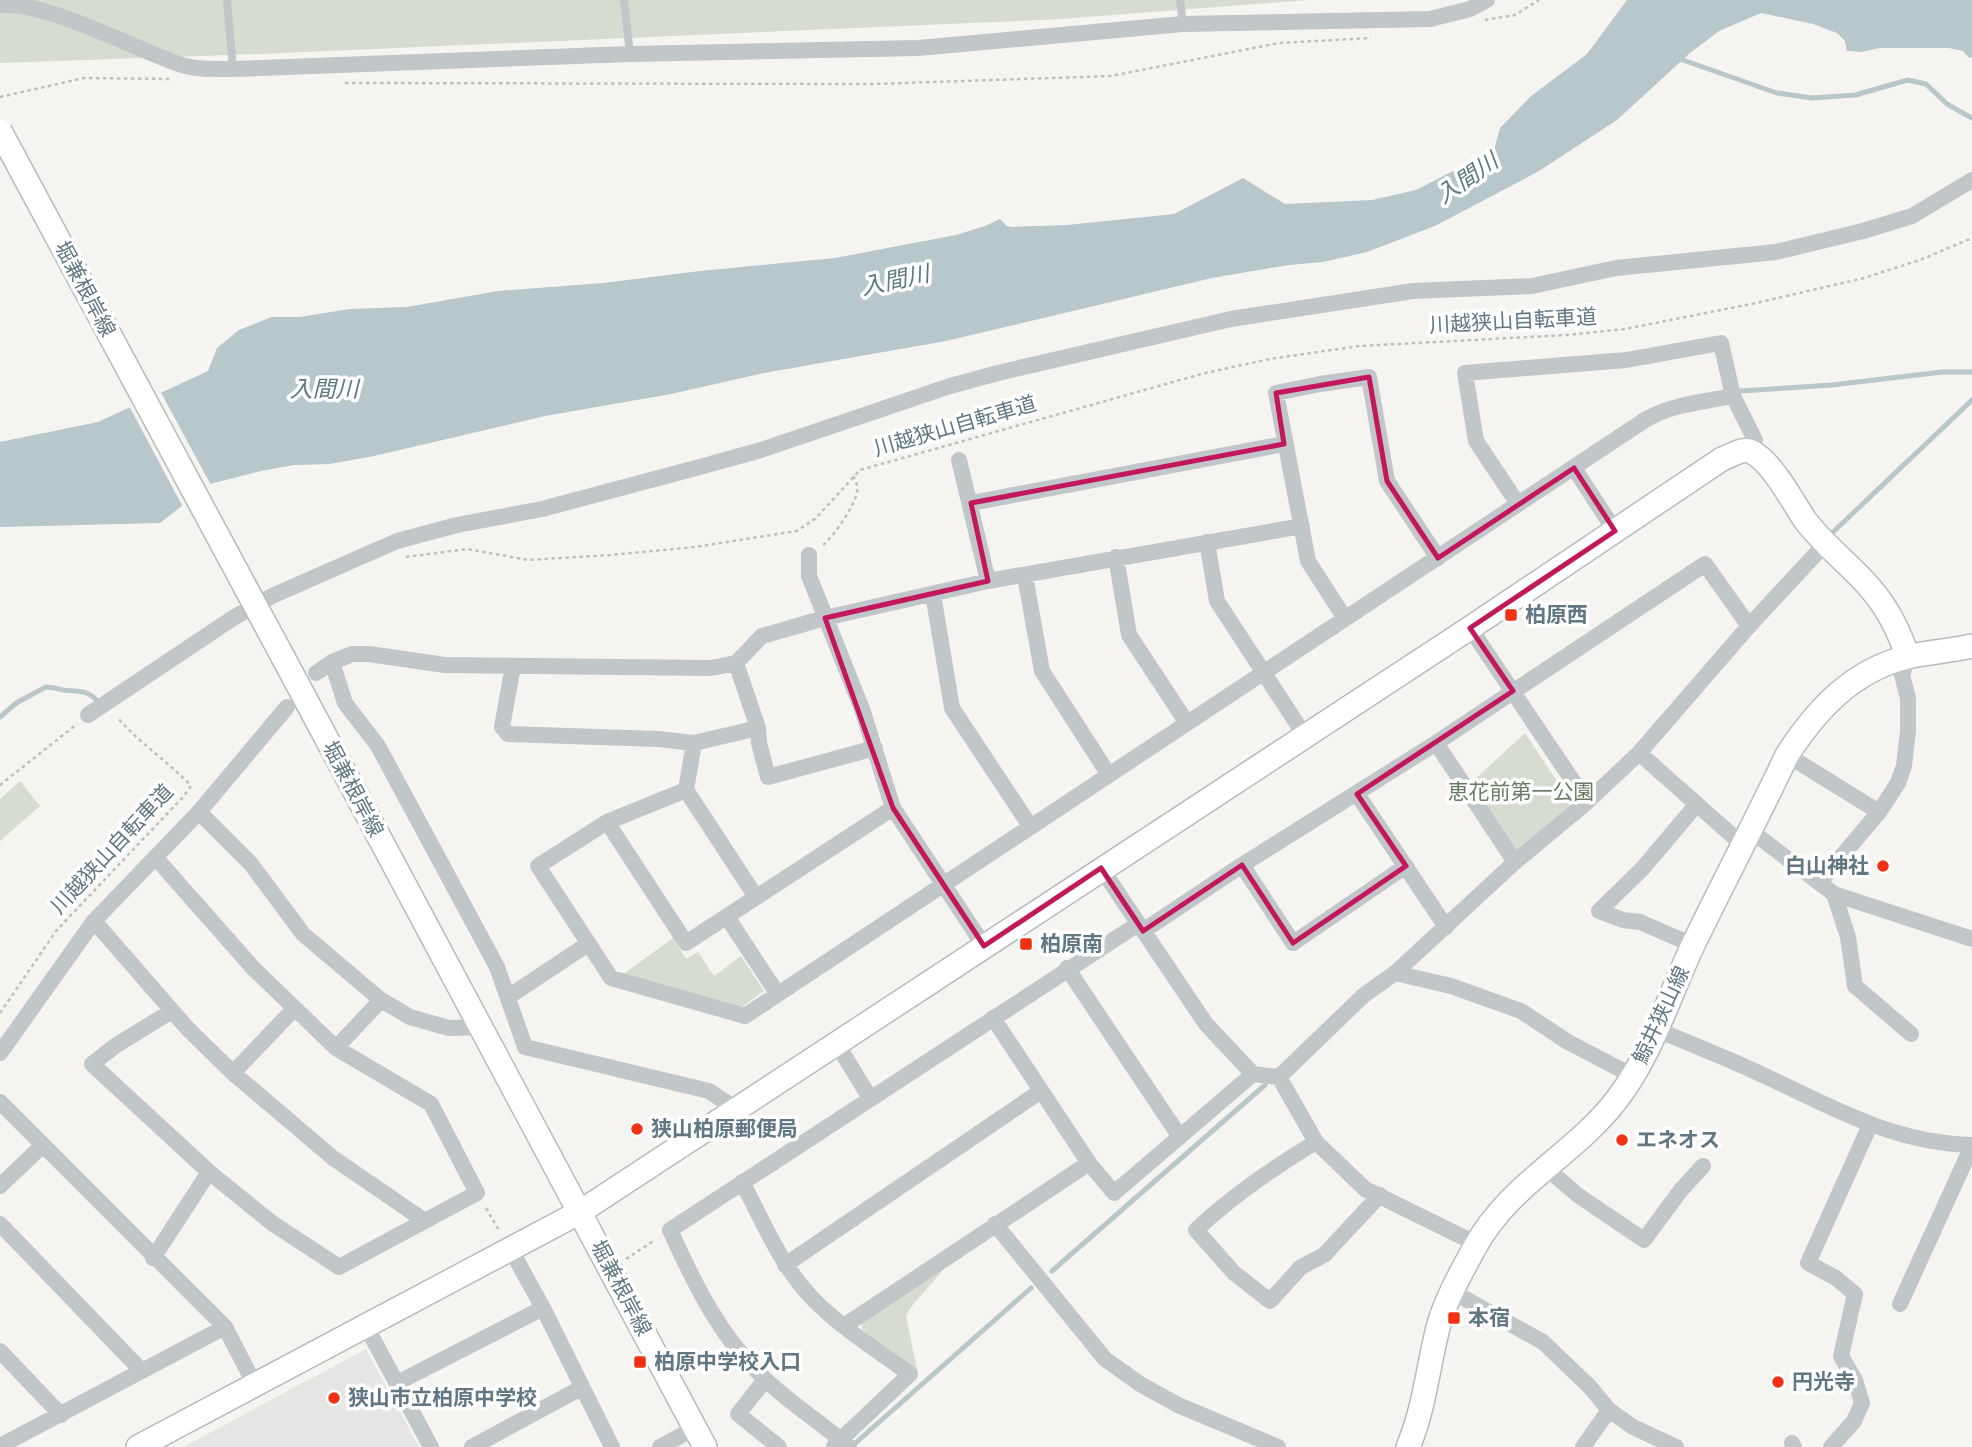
<svg xmlns="http://www.w3.org/2000/svg" width="1972" height="1447" viewBox="0 0 1972 1447" font-family="'Archivo Narrow','Noto Sans JP',sans-serif">
	<style>
		.built { fill: #e5e6e3 }
		.green { fill: #d6dcd0 }
		.water { fill: #b8c7ca }
		.pier { fill: #f5f4f0 }
		.lines { fill: none; stroke-linecap: round; stroke-linejoin: round }
		.stream { stroke: #b8c7ca; stroke-width: 5 }
		.secondary-casing { stroke: #b5bbbf; stroke-width: 26 }
		.path { stroke: #bdbfc1; stroke-width: 2.5; stroke-dasharray: 3.5 3.5; stroke-linecap: butt }
		.lane { stroke: #c1c6c8; stroke-width: 8 }
		.street { stroke: #c1c6c8; stroke-width: 16 }
		.secondary { stroke: #fff; stroke-width: 23 }
		.secondary-bridge-casing { stroke: #b5bbbf; stroke-width: 26; stroke-linecap: butt }
		.secondary-bridge { stroke: #fff; stroke-width: 23 }
		.marked { fill: none; stroke: #c2185b; stroke-width: 5; stroke-linejoin: round }
		.poi-dot { fill: #f03114; stroke: #fff; stroke-width: 2.5 }
		.labels { text-anchor: middle; stroke-width: 7; stroke-linejoin: round; paint-order: stroke }
		.street-label { font-size: 21px; fill: #617783; stroke: #fff }
		.poi-label { font-size: 21px; font-weight: bold; fill: #617783; stroke: #fff; text-anchor: start }
		.park-label { font-size: 21px; fill: #687a60; stroke: #fff }
		.water-label { font-size: 23px; font-style: italic; fill: #5c7b81; stroke: #fff }
	</style>
	<rect width="100%" height="100%" fill="#f5f4f0"/>
	<path class="built" d="M366,1349L419,1447H183Z"/>
	<path class="green" d="M0,0H1309L1061,19L259,54L0,63Z
		M1525,733L1572,804L1518,853L1472,782Z
		M20,781L40,806L0,841V799Z
		M673,938L686,959L698,952L714,976L741,956L764,991L742,1007L622,975Z
		M944,1269L911,1307L906,1316L918,1374L862,1330V1320Z"/>
	<path class="water" d="M1627,0H1972V57L1969,58L1963,51L1949,48H1880L1861,52L1847,51L1845,41L1837,33L1813,24L1761,13L1719,31L1690,53L1617,120L1539,171L1435,226L1367,252L1323,262L1289,265L1212,278L946,341L764,373L671,394L545,416L374,456L330,464L294,465L261,471L210,484L160,523L0,527V442L98,422L208,371L217,348L239,330L272,317H299L350,309L407,307L498,291L603,283L700,271L835,258L956,235L985,226L1000,219L1007,226L1012,227L1067,225L1174,214L1243,178L1285,204L1372,200L1416,190L1494,150L1500,128L1531,96L1587,54Z"/>
	<path class="pier" d="M159,389L212,487L184,509L128,404Z"/>
	<g class="lines">
		<path class="stream" d="M1677,58L1777,93L1812,98L1855,95L1908,80L1926,84L1947,104L1972,118
			M1740,391L1832,385L1942,372H1972
			M1830,535L1972,400
			M0,717L16,703L46,687C53,687 57,689 63,690C79,692 88,689 99,703
			M1052,1271L1265,1085
			M852,1446L1031,1288"/>
		<defs>
			<path id="secondary" d="M284,659L705,1447
				M138,1447L580,1212L1470,628L1722,459C1731,456 1743,447 1752,452C1773,463 1792,501 1805,520C1829,552 1864,574 1885,608C1895,623 1902,640 1908,657
				M1408,1447C1425,1407 1428,1365 1439,1324C1447,1297 1462,1271 1475,1247C1509,1184 1577,1153 1618,1098C1652,1053 1669,996 1693,945C1724,881 1757,819 1787,755C1817,709 1852,671 1907,657C1928,652 1951,651 1972,646"/>
		</defs>
		<use href="#secondary" class="secondary-casing"/>
		<path class="path" d="M1485,20L1515,15L1539,0
			M345,83L873,84L1111,76L1279,43L1371,38
			M0,97L84,78L171,79
			M823,545C834,536 854,507 857,492C858,486 856,481 853,476
			M406,557L467,549L528,560L610,555L695,547L797,531L816,518L860,470L1205,373L1270,359L1360,346L1567,335L1625,329L1756,303L1864,278L1920,260L1972,238
			M0,785L77,724
			M0,1013L56,931L183,797L191,786C168,761 139,743 117,717
			M486,1208L500,1232
			M626,1259L655,1240"/>
		<path class="lane" d="M227,0L233,69
			M624,0L630,54
			M1180,0L1183,24"/>
		<path class="street" d="M0,5C43,0 135,49 179,64C196,70 215,69 233,69L630,54L918,48L1183,24L1430,19L1470,9L1487,0
			M959,460L988,581
			M1574,468L1615,531
			M971,503L1284,444
			M1518,504L1476,441L1465,373L1626,360L1721,343L1733,396L1755,440L1751,451
			M1207,542L1217,601L1305,736
			M809,555V576L862,709L893,808L984,946
			M1116,557L1129,635L1187,723
			M1025,576L1042,671L1109,775
			M933,594L952,708L1030,826
			M1344,617L1308,561L1276,393L1320,384L1369,377L1387,481L1438,558
			M1749,626L1825,544
			M1470,628L1587,802
			M332,662L345,703L378,746L497,967L525,1047L709,1091L736,1109
			M736,663L758,728L694,743L686,790L756,897
			M513,666L502,727L508,734L658,739L694,743
			M316,673L332,662L352,654H369L445,665L711,668L736,663L762,636L825,618L988,581L1302,526
			M88,715L233,618L272,596L397,541L457,525L542,509L696,468L761,450L950,386L998,373L1231,319L1413,291L1532,286L1616,268L1776,252L1863,231L1912,216L1972,180
			M758,728L759,743L768,777L875,748
			M1436,743L1515,862
			M1639,753L1744,846
			M1787,755L1879,812
			M686,790L607,822L538,866L611,978L745,1016L1645,420C1672,404 1703,402 1733,396
			M1357,794L1446,927
			M199,812L251,864L303,934L381,1000L410,1017L431,1023L449,1028L481,1027
			M607,822L686,943L893,808
			M1751,831L1834,894L1972,939
			M155,857L253,968L336,1048L431,1104L477,1193L339,1267L272,1223L209,1172L92,1064L115,1046L172,1011
			M1242,865L1293,943L1406,866
			M1101,868L1206,1024L1253,1074L1279,1077L1316,1142L1365,1189L1477,1244
			M1820,882L1879,812L1898,783L1904,766L1908,731V698L1902,675L1908,657
			M1834,894L1848,937L1855,986L1911,1034
			M727,917L777,993
			M94,921L188,1029L233,1073L333,1158L425,1221
			M1143,931L1242,865L1436,743L1705,564L1749,626L1639,753L1587,802L1515,862L1395,973
			M1693,945L1640,922L1623,920L1599,911L1643,868L1697,804
			M1067,968L1180,1137
			M508,997L588,944
			M993,1018L1089,1163L1114,1193L1253,1074
			M1655,1029C1692,1044 1729,1059 1765,1076C1834,1108 1893,1143 1972,1145
			M837,1044L870,1098
			M336,1048L381,1000
			M0,1053L94,921L199,812L287,707
			M233,1073L294,1009
			M1279,1077L1364,995L1395,973L1451,986L1521,1011L1568,1042L1633,1076
			M0,1102L225,1327L255,1385
			M1316,1142C1273,1168 1233,1195 1196,1230L1234,1273L1270,1301L1301,1267L1324,1255L1380,1195
			M1546,1168L1579,1196L1644,1240L1681,1190L1703,1166
			M742,1182C763,1221 781,1266 812,1298C841,1328 877,1350 910,1374L834,1446
			M0,1186L43,1145
			M0,1224L142,1371
			M995,1224L1105,1359L1140,1384L1178,1405L1278,1447
			M511,1250L543,1308L612,1447
			M153,1258L209,1172
			M785,1265L1041,1091
			M1453,1292L1543,1342L1590,1387L1609,1410L1633,1427L1676,1447
			M1900,1304L1972,1146
			M366,1326L431,1447
			M844,1326L1089,1163
			M0,1351L61,1415
			M765,1380L738,1414L779,1447
			M397,1383L543,1308
			M1792,1443L1794,1447
			M0,1446L225,1327
			M472,1447L581,1388
			M660,1447L695,1428
			M849,1447C822,1423 791,1404 765,1379C720,1337 695,1285 670,1230L1138,924
			M1583,1447L1609,1410
			M1831,1447L1854,1421L1862,1403L1855,1380L1841,1356L1855,1294L1836,1278L1808,1263L1870,1125"/>
		<use href="#secondary" class="secondary"/>
		<defs>
			<path id="secondary-bridge" d="M0,131L284,659"/>
		</defs>
		<use href="#secondary-bridge" class="secondary-bridge-casing"/>
		<use href="#secondary-bridge" class="secondary-bridge"/>
	</g>
	<path class="marked" d="M1369,377L1387,481L1438,558L1574,468L1615,531L1470,628L1513,691L1357,794L1406,866L1293,943L1242,865L1143,931L1101,868L984,946L893,808L825,618L988,581L971,503L1284,444L1276,393Z"/>
	<g class="poi-dot">
		<rect x="1504" y="608" width="14" height="14" rx="3.5"/>
		<circle cx="1883" cy="866" r="7"/>
		<rect x="1019" y="937" width="14" height="14" rx="3.5"/>
		<circle cx="637" cy="1129" r="7"/>
		<circle cx="1622" cy="1140" r="7"/>
		<rect x="1447" y="1311" width="14" height="14" rx="3.5"/>
		<rect x="633" y="1355" width="14" height="14" rx="3.5"/>
		<circle cx="1778" cy="1382" r="7"/>
		<circle cx="334" cy="1398" r="7"/>
	</g>
	<g class="labels">
		<g class="street-label">
			<text transform="translate(85 289) rotate(62)" y="7">堀兼根岸線</text>
			<text transform="translate(1513 321) rotate(-3)" y="7">川越狭山自転車道</text>
			<text transform="translate(955 426) rotate(-16)" y="7">川越狭山自転車道</text>
			<text transform="translate(353 789) rotate(62)" y="7">堀兼根岸線</text>
			<text transform="translate(112 849) rotate(-47)" y="7">川越狭山自転車道</text>
			<text transform="translate(1661 1015) rotate(-65)" y="7">鯨井狭山線</text>
			<text transform="translate(621 1288) rotate(62)" y="7">堀兼根岸線</text>
		</g>
		<g class="poi-label">
			<text x="1525" y="622">柏原西</text>
			<text x="1869" y="873" text-anchor="end">白山神社</text>
			<text x="1040" y="951">柏原南</text>
			<text x="651" y="1136">狭山柏原郵便局</text>
			<text x="1636" y="1147">エネオス</text>
			<text x="1468" y="1325">本宿</text>
			<text x="654" y="1369">柏原中学校入口</text>
			<text x="1792" y="1389">円光寺</text>
			<text x="348" y="1405">狭山市立柏原中学校</text>
		</g>
		<g class="park-label">
			<text x="1521" y="799">恵花前第一公園</text>
		</g>
		<g class="water-label">
			<text transform="translate(1467 178) rotate(-35)" y="8">入間川</text>
			<text transform="translate(895 280) rotate(-12)" y="8">入間川</text>
			<text x="324" y="397">入間川</text>
		</g>
	</g>
</svg>
